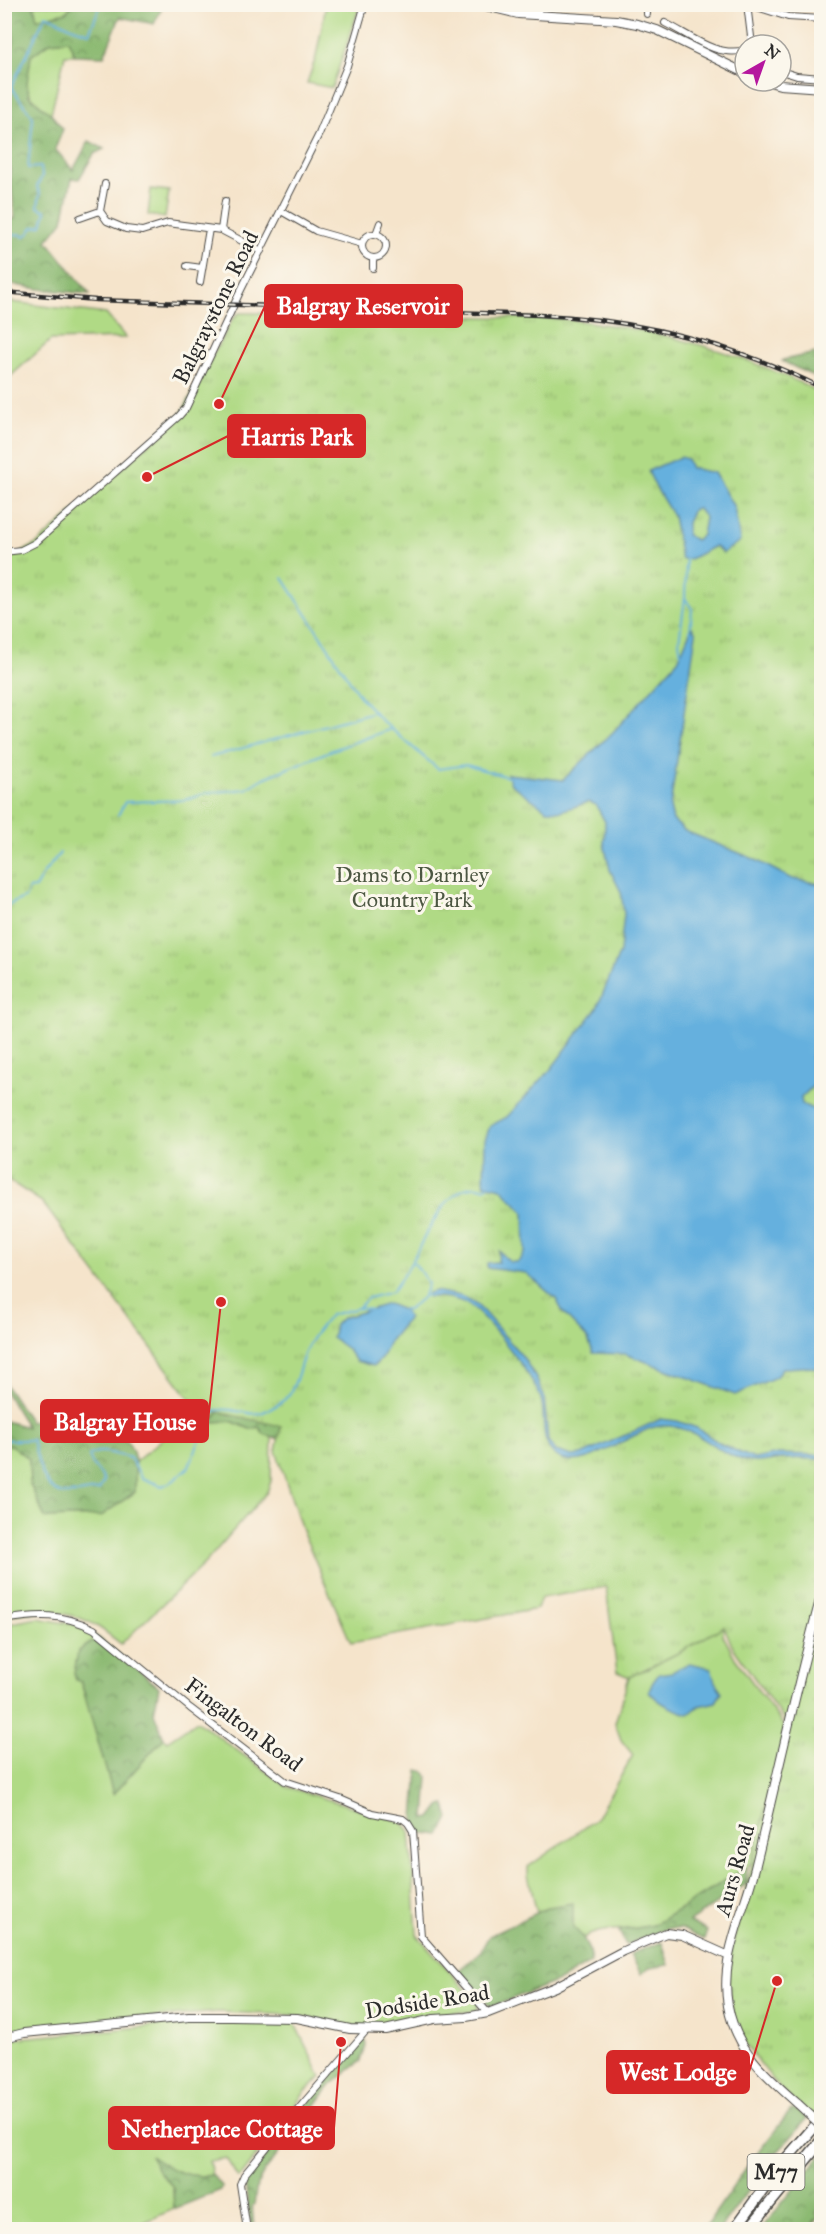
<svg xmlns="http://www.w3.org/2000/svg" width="826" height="2234" viewBox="0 0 826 2234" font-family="'IM FELL Great Primer',serif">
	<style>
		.grass { fill: #b0da85; stroke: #6e8258; stroke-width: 1.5 }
		.forest { fill: url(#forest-crowns); stroke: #5c724e; stroke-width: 1.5 }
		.park { fill: url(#park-tufts); stroke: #6e8258; stroke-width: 1.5 }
		.water { fill: #65b0de; stroke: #486e84; stroke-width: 1.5; fill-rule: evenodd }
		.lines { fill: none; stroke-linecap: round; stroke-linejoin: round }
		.stream { stroke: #65b0de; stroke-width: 2 }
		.street-casing { stroke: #494743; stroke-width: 8 }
		.secondary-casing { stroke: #494743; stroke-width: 10 }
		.highway-casing { stroke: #494743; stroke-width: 13 }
		.street { stroke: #fff; stroke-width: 6 }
		.secondary { stroke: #fff; stroke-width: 8 }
		.highway { stroke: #fff; stroke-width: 10 }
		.rail-casing { stroke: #2b2b2b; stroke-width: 4.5 }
		.rail { stroke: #fbf7ec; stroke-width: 2; stroke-dasharray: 7; stroke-linecap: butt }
		.secondary-bridge-casing { stroke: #494743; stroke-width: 10; stroke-linecap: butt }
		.secondary-bridge { stroke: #fff; stroke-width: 8 }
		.labels { text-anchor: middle; stroke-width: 6; stroke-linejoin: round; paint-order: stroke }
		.shield { fill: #fbf7ec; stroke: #696865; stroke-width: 1.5 }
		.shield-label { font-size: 21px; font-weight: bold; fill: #2b2b2b }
		.street-label { font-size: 22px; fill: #2b2b2b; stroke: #fbf7ec }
		.park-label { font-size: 22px; fill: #4c5742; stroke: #fbf7ec }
		.leader { fill: none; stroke: #d62828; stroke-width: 2 }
		.callout-dot { fill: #d62828; stroke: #fbf7ec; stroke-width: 2 }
		.callout { fill: #d62828; stroke: #d62828; stroke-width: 2 }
		.callout-label { font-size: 24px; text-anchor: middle; font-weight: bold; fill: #fff }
	</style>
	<defs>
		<pattern id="forest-crowns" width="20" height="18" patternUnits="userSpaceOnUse" patternTransform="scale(1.5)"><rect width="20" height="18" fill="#8cba72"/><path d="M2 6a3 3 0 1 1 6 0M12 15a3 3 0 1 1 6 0" fill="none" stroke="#73975e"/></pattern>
		<pattern id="park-tufts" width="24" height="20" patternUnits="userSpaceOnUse" patternTransform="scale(1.5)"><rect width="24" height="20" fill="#b0da85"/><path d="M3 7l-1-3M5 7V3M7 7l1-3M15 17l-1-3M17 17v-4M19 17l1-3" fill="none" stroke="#98bb73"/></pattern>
	</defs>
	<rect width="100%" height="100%" fill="#fbf7ec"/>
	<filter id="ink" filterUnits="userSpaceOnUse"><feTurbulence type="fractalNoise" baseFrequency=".0167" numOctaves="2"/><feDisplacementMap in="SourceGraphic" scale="12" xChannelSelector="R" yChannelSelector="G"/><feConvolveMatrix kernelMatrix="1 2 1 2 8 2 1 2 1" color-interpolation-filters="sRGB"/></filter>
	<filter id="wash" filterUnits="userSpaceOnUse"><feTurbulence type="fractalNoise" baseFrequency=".008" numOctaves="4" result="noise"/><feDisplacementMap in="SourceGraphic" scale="24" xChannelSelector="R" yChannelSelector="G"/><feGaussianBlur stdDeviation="1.35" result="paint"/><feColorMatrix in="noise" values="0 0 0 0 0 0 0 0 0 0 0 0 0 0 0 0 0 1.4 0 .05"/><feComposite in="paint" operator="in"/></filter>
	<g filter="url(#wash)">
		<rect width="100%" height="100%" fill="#f5e4cb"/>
		<path class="grass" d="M34,5H71L67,12L36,19Z
			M326,5H360L332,88L307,83L316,57Z
			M68,40L75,55H65L51,114C22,90 25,92 31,56L50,42Z
			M4,301L106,314L126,338L51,340L5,381Z
			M213,1410L219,1412L210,1422L231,1421L250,1429L259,1427L264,1434L272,1437L271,1481L267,1492L206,1562L121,1644C113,1638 104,1630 95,1625C67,1609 35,1610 5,1617V1446L11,1445L29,1459L30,1484L45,1518L101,1516L135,1492V1462L192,1414L205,1420Z
			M38,1618L76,1625L99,1638L78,1651L81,1682L113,1793L164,1738L167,1741L197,1721L287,1787L402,1822L410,1831L417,1935L478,2003L477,2011L433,2014L393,2027L362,2028L292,2015L218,2012L15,2030L5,2034V1644L10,1641L11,1623Z
			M724,1625L723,1635L735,1658L781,1722L784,1728L781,1747L752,1862L747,1867C717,1886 688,1910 656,1924C635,1933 601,1925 584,1938L549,1907L537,1913L528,1875V1867L596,1819L633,1755L621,1740L615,1723L629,1677L682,1651Z
			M199,2022H294L321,2077L305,2092L242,2175L238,2178L226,2158L209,2161L212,2175C189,2179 169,2169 151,2157L158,2170L173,2187L174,2209L129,2229L5,2230V2043L12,2039L31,2037Z"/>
		<path class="forest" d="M152,4L162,8L154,24L120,17L104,56L75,55L68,40L50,42L31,56L27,83L29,96L51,114L63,129L55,149L73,170L89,141L104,149L94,154L79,179L72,178L63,221L47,241L90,294L39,289L5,283V218L15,219L8,156L4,153L5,70L14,41L8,13L11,5H34L37,19L67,12L71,5Z
			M821,352V380L782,361L783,360Z
			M5,1384L30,1422L35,1421L55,1429L112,1427C140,1449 135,1459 135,1492L101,1516L45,1518L30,1484L29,1459L11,1445L5,1446V1421L27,1427L5,1392Z
			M219,1412L297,1420L276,1451L279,1439L264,1434L259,1427L250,1429L231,1421L210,1422Z
			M99,1638L159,1687L154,1713L164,1738L113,1794L81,1682L76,1680L74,1674L78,1651Z
			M418,1770L426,1772L428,1777L425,1819L431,1818L440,1806L445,1805L449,1818L440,1835L415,1832L414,1818Z
			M747,1867L746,1884L689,1922L707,1931L704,1940L682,1929L668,1928L626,1945L619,1931L654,1925Z
			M573,1903V1927C585,1938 589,1946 591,1962L561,1980L490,2007L458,1971L480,1952L489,1936L549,1907Z
			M662,1942L669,1965L650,1968L641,1974L630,1954Z
			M365,2038L366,2046L361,2061L331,2085L265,2170L257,2185L254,2204L252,2206L254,2229H251L245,2182L311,2099Z
			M791,2110L798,2111L807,2119L767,2164L720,2229H704L746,2168Z
			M821,2155V2206L816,2213L819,2217L809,2229H761Z
			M150,2156C169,2169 189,2179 212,2175L222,2186L221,2190L174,2209L173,2187L158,2170Z"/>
		<path class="park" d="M151,189L169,191L165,218L148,215Z
			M239,313H328L329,318L360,319V314L563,319C653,328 741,351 821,393L822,2096L818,2100L816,2120L781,2090L736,2032L726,1972L786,1723L732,1646L724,1626L682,1651L629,1677L617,1672L606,1587L541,1598L537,1609L351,1643L302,1530L276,1451L281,1426L200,1408L186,1394L42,1202L5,1178V555H17L38,543L179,417L233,319Z"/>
		<path class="water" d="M680,457L687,459L691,468L714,473L734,507L740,541L723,553L715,546L690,559H681L673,516L656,488L648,471ZM693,509H698L705,518L702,535L695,540L687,535V523Z
			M692,627L696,633L670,807L673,820L685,831L754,859L792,879L821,884L822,1027C815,1037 810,1049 812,1061C813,1068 818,1072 819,1080L801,1098L802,1104L821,1113V1375L820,1369C808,1365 795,1368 782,1368L776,1377L735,1395L625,1354L593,1353L588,1339L564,1314L556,1299L526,1273L487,1268V1263L498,1262L499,1251L510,1262H518L525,1252L524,1212L501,1188L484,1184L485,1140L490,1126L507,1117L551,1069L597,1008L620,952L624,914L621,892L610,870L604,844L605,822L596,805L589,802L561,811L547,810L511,784L507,774L563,780L613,732L678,660Z
			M435,1291L461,1296L477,1305L483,1311L523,1357L536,1378L544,1396L548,1441L556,1451L572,1456L581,1455L661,1419L677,1421L697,1428L721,1444L754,1459L778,1454L821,1455V1459C808,1459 794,1458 780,1459C772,1460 762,1463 753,1462C722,1460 695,1422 660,1426C632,1429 582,1477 555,1455C539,1442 546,1416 541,1399C534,1377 484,1312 465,1303C454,1298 441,1296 429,1297L428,1293Z
			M388,1304L404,1310L408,1318C402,1326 395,1334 389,1342C383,1351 384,1360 373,1366L356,1361L347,1349L332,1338L335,1325L342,1318Z
			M689,1663L711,1668L715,1682L722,1692L716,1702L699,1706L689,1714C674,1710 659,1704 649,1691L653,1682L659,1674L672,1672Z"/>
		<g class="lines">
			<path class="stream" d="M4,238L6,236L20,234L24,237L29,233L33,227L42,225L46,211L38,207L40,193L37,187L42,176L41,167L28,168L33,117L11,87L46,15L74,28L89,33L101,4
				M686,559L685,598L692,609L690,631
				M283,578L361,698L382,721L438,769L466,765L508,777
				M681,653L679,642L685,598
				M211,757L373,712
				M118,815L125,802L184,800L206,793L246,789L264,778L330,751L391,729
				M4,907L26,897L29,889L35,888L43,874L60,853
				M411,1263C424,1239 449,1177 483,1188L488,1186
				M358,1308L371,1310
				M404,1310H408L423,1297
				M4,1440H32C39,1460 42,1497 70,1494C80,1493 89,1491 99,1490L104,1481C100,1472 91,1465 89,1456C100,1447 117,1455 130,1458L142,1478L162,1486L173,1481L188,1468L212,1412C229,1404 248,1418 263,1412C299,1398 293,1381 306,1350C311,1337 322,1326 330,1315L358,1308L368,1298L392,1292L411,1263L415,1264L428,1283L424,1296L429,1295"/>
		</g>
	</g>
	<g filter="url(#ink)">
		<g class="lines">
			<defs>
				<path id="street" d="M747,4L752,45
					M748,4L788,17L822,19
					M647,14V4
					M537,15L540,4
					M665,23C690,35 716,58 745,50
					M781,71L797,76L822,78
					M105,184L100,211L107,221L126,229L142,231L168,223L221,230L261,251
					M281,211L316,231L362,244
					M80,218L100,211
					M221,230L225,201
					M376,234L380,223
					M362 246a12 12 0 1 1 24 0a12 12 0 1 1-24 0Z
					M187,266L202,268
					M373,268V258
					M200,282L209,229
					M4,552L21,550L35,543L179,416L186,408L239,294L319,134L347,66L365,4
					M4,1620C38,1614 62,1613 94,1629L190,1708L285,1781L340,1799L372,1813L403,1819L408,1823L413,1831L421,1936L488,2013
					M247,2230L240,2184L244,2175L306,2100L366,2031"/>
				<path id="secondary" d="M477,4L518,14L616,20L637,24L657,30L745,73
					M766,81L780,85L822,88
					M4,2038L24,2033L189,2017H231L297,2018L350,2029L385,2030L434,2019L466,2017L488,2013L555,1987L623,1951L666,1933L682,1935L729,1956
					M798,2104C766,2076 736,2050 728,2006C719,1956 745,1911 756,1864C778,1774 797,1683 822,1593"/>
				<path id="highway" d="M734,2230L780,2166L822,2118
					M748,2230L822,2140"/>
			</defs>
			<use href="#street" class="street-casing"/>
			<use href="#secondary" class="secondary-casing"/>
			<use href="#highway" class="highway-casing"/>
			<use href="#street" class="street"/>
			<use href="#secondary" class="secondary"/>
			<use href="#highway" class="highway"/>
			<defs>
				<path id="rail" d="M4,292L96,300L539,315C638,319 734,344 822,388"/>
			</defs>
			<use href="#rail" class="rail-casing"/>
			<use href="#rail" class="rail"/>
			<defs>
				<path id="secondary-bridge" d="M798,2104L822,2126"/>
			</defs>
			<use href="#secondary-bridge" class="secondary-bridge-casing"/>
			<use href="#secondary-bridge" class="secondary-bridge"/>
		</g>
	</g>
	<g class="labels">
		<rect class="shield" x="747.5" y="2154" width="57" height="36" rx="4.5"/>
		<g class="shield-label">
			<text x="776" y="2179">M77</text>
		</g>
		<g class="street-label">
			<text transform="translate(215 307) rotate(-64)" y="8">Balgraystone Road</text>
			<text transform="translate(244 1724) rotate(37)" y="8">Fingalton Road</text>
			<text transform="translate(734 1870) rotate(-74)" y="8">Aurs Road</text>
			<text transform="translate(427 2001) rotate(-9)" y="8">Dodside Road</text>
		</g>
		<g class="park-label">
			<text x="412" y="882">Dams to Darnley<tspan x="412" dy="25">Country Park</tspan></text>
		</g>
	</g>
	<path class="leader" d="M219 404L265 306M147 477L228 436M221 1302L208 1421M777 1981L749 2072M341 2042L334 2128"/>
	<g class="callout-dot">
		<circle cx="219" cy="404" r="6"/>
		<circle cx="147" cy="477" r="6"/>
		<circle cx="221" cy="1302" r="6"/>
		<circle cx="777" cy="1981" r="6"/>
		<circle cx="341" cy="2042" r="6"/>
	</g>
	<g class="callout">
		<rect x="265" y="285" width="197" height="42" rx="6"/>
		<rect x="228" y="415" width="137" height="42" rx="6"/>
		<rect x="41" y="1400" width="167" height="42" rx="6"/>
		<rect x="607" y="2051" width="142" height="42" rx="6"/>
		<rect x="109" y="2107" width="225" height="42" rx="6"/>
	</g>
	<g class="callout-label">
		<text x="363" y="314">Balgray Reservoir</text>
		<text x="297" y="445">Harris Park</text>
		<text x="125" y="1430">Balgray House</text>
		<text x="678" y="2080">West Lodge</text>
		<text x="222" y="2137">Netherplace Cottage</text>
	</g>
	<rect width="826" height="2234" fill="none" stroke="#fbf7ec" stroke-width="24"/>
	<g transform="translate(763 63) rotate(40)"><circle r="28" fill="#fbf7ec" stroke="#a8a59f" stroke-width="1.5"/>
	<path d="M0-4.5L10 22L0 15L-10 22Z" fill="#b5179e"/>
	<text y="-9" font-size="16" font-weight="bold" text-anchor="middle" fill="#2b2b2b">N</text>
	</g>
</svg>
